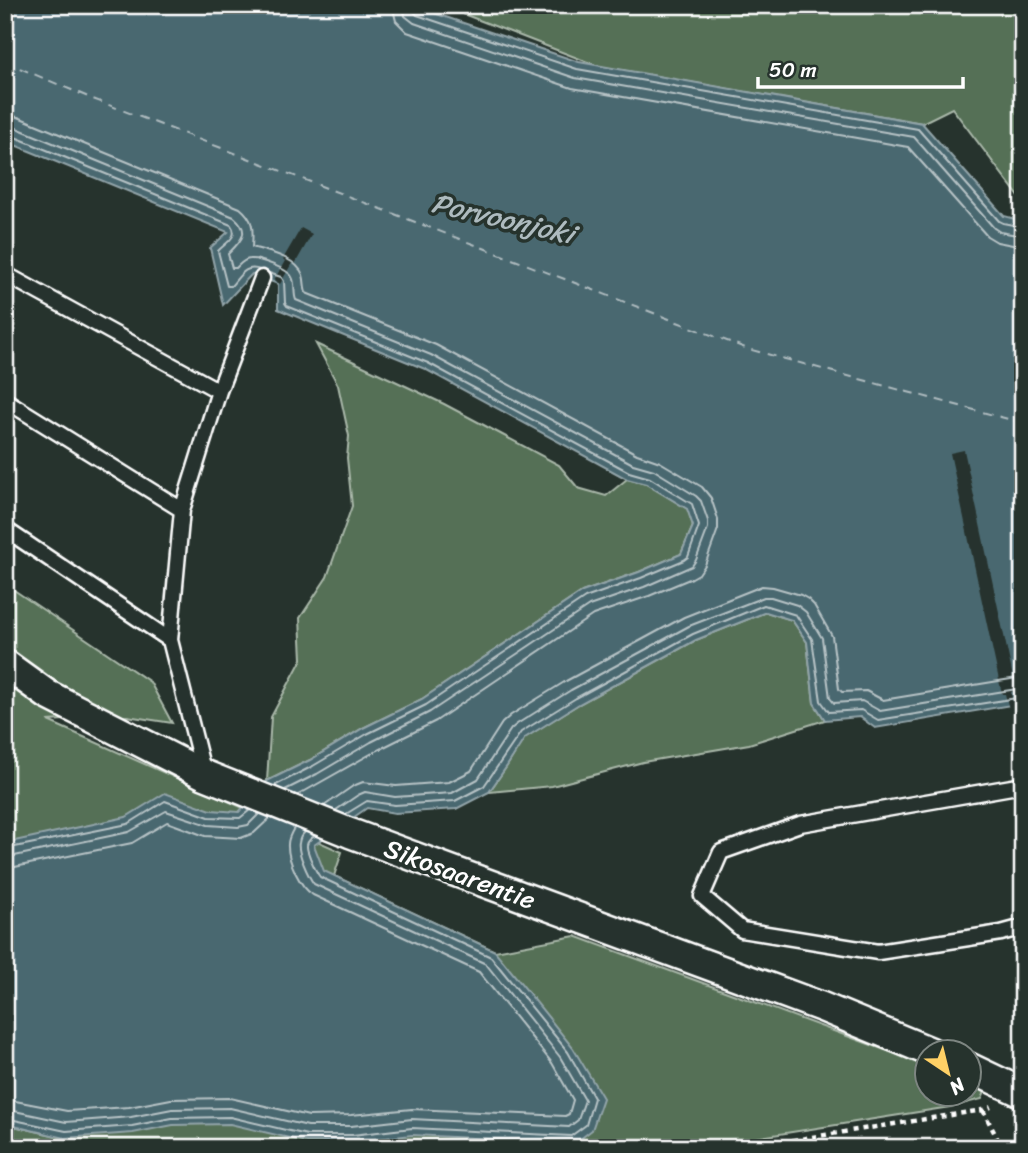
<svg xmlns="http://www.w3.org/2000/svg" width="1028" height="1153" viewBox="0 0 1028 1153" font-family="Sriracha,sans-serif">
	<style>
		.green { fill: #557056; stroke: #aab8aa; stroke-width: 2 }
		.water { fill: #4a6870; stroke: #92a4a9; stroke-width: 2 }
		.pier { fill: #26332d }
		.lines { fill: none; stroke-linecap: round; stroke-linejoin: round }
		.shore { stroke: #b7c3c6; stroke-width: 2 }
		.ferry { stroke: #aebbbf; stroke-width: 2; stroke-dasharray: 9 7; stroke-linecap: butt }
		.service-casing { stroke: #fff; stroke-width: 19 }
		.minor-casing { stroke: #fff; stroke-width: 33 }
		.path { stroke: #fff; stroke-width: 4.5; stroke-dasharray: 5 5; stroke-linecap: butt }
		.service { stroke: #26332d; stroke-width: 14 }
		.minor { stroke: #26332d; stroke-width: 28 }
		.labels { text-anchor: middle; stroke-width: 7; stroke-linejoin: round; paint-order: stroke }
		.street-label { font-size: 26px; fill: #fff; stroke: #26332d }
		.water-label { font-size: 28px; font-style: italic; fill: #aebbbf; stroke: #26332d }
	</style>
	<rect width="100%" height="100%" fill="#26332d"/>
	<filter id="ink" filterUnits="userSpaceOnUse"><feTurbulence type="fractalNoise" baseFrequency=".0143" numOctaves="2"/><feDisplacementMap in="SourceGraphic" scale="14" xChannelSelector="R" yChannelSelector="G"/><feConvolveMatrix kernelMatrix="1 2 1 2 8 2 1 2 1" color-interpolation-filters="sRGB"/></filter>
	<g filter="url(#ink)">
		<path class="green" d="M440,5H1007L1023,26V202L952,108L922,123L598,66Z
			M316,344L444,404L559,465L578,488L606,496L627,479L646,484L688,509L693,526L681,554L639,572L582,592L422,699L363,728L310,760L267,781L271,717L302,659L300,618L327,577L352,506L347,458L349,436L338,385Z
			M5,584L150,682L172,723L127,716L48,721L342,852L334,876L495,951L575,936L926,1065V1094H968L969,1080L986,1090L982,1099L950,1107L691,1148H581L574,1143L530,1148H5V1124L65,1138L5,1052Z
			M766,612L792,620L807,642L814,703L825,720L749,744L643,762L552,786L489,792L507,766L524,738L579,704L696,640Z"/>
		<path class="water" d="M5,5H410L579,62L922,123L1004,216L1023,221V703L875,728L860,717L825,720L814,703L807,642L792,620L766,612L696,640L579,704L525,738L507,766L489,792L456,809L395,813L367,808L314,845L324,871L495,951L573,1048L603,1098L592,1130L575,1143L412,1135L352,1142H306L230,1124L173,1125L133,1133L65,1138L5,1124V843L126,817L165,793L211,810L239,812L267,781L310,760L363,728L422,699L582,592L639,572L681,554L693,526L687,509L646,484L627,479L425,369L278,309V284L252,274L223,305L210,248L228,232L5,141Z"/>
		<path class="pier" d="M301,228L312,234L295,264L292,263L280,284L274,280L285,261L283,259Z
			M964,450L1016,691L1011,692L1014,708L1009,709L1005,694H1002L950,453Z"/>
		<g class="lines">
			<path class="shore" d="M392,5L396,21L407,32L572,88L908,147L987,236L997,242L1023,247
				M403,5L405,16L414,23L575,78L914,137L994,228L1000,232L1023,236
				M412,5L413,11L417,15L577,69L918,129L999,221L1003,223L1023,227
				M5,115L18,117L240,208C255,220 253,231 252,247C268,252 296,257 303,275C305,281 304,287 306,293L436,345L637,454L660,462L702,487L711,498L718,519V529L705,565L699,574L692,578L649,596L593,615L436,721L376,751L298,795
				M5,126L14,127L234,217C252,232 240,242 228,254L232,268H236C240,264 244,259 250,259C259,258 288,269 292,277C296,284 293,293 296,300L431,355L633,464L654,470L696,496L701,501L708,521V528L696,560L692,566L644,587L589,606L430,712L371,742L317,774L285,790
				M5,135H10L231,225C240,237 225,243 218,251L227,286H231C240,276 245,264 260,270
				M269,273L281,277L284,281L285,303L287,306L428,363L629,472L650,478L692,504L699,526L688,557L684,560L641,578L585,598L426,705L367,734L313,766L274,786
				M324,806L353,786L363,782L396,786L449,782L471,771L502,723L511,715L566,681L684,617L762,586L773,587L801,595L808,599L814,605L832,636L839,689L842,692L866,691L883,700L1023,677
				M336,810L358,795L365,792L395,797L452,793L478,779L511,729L517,724L571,690L689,626L764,597H771L797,605L806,612L822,638L830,698L834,703L862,701L880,711L1023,688
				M346,814L367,801L395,805L455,801L484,786L521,732L576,698L693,634L764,605L796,615L812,639L821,701L829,712L861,710L878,720L1023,697
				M5,849L128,824L165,801L209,817L240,818L250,810
				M5,858L129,832L166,811L208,825L238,827L248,825L259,814
				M5,869L132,843L167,822L205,836L241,838L254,833L270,818
				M5,1099L67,1111L129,1107L171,1099L230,1098L309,1116L351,1115L412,1109L565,1116L569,1114L573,1100L552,1063L479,972L313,895C300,887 287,860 288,844C288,838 291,833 294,828
				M5,1109L66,1122L131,1117L172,1109L230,1108L308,1126H351L412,1119L569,1127L578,1120L585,1100L560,1057L486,964L314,884C308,876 297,852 299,843C300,837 301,836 305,832
				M5,1118L66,1131L132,1126L172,1118L230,1117L307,1135H352L412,1128L571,1136L586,1125L594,1098L568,1052L491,957L320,877C316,872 306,851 307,845C308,840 311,838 315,836"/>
			<path class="ferry" d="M5,62L93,99L748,349L1023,423"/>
			<defs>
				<path id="service" d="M5,274L219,391
					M5,400L182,510
					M5,529L170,640
					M204,774L170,640L182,510L219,391L262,278
					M1023,785L800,824L721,852L702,896L742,930L878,952L1001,933L1023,927"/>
				<path id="minor" d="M5,664L48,695L205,775L350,833L822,1007L931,1052
					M968,1067L1023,1093"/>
			</defs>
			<use href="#service" class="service-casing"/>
			<use href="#minor" class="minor-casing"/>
			<path class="path" d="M983,1110L1002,1148
				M743,1148L983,1110L991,1107"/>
			<use href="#service" class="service"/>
			<use href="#minor" class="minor"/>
		</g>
	</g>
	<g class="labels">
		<g class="street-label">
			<text transform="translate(460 874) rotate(20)" y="9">Sikosaarentie</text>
		</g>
		<g class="water-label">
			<text transform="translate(503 218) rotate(13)" y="10">Porvoonjoki</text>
		</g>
	</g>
	<rect width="1028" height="1153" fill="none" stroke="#26332d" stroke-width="28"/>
	<rect x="14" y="14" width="1000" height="1125" fill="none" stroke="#fff" stroke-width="2.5" filter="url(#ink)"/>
	<g transform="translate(948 1073) rotate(145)"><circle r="33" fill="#26332d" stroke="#7d8581" stroke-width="2"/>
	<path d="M0-5L12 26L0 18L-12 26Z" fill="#ffd166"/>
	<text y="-10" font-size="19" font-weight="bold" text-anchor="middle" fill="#ffffff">N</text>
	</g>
	<path d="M758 77v10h205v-10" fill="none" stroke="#ffffff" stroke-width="3.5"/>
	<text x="769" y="77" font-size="21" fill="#ffffff" stroke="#26332d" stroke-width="5" paint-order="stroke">50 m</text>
</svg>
